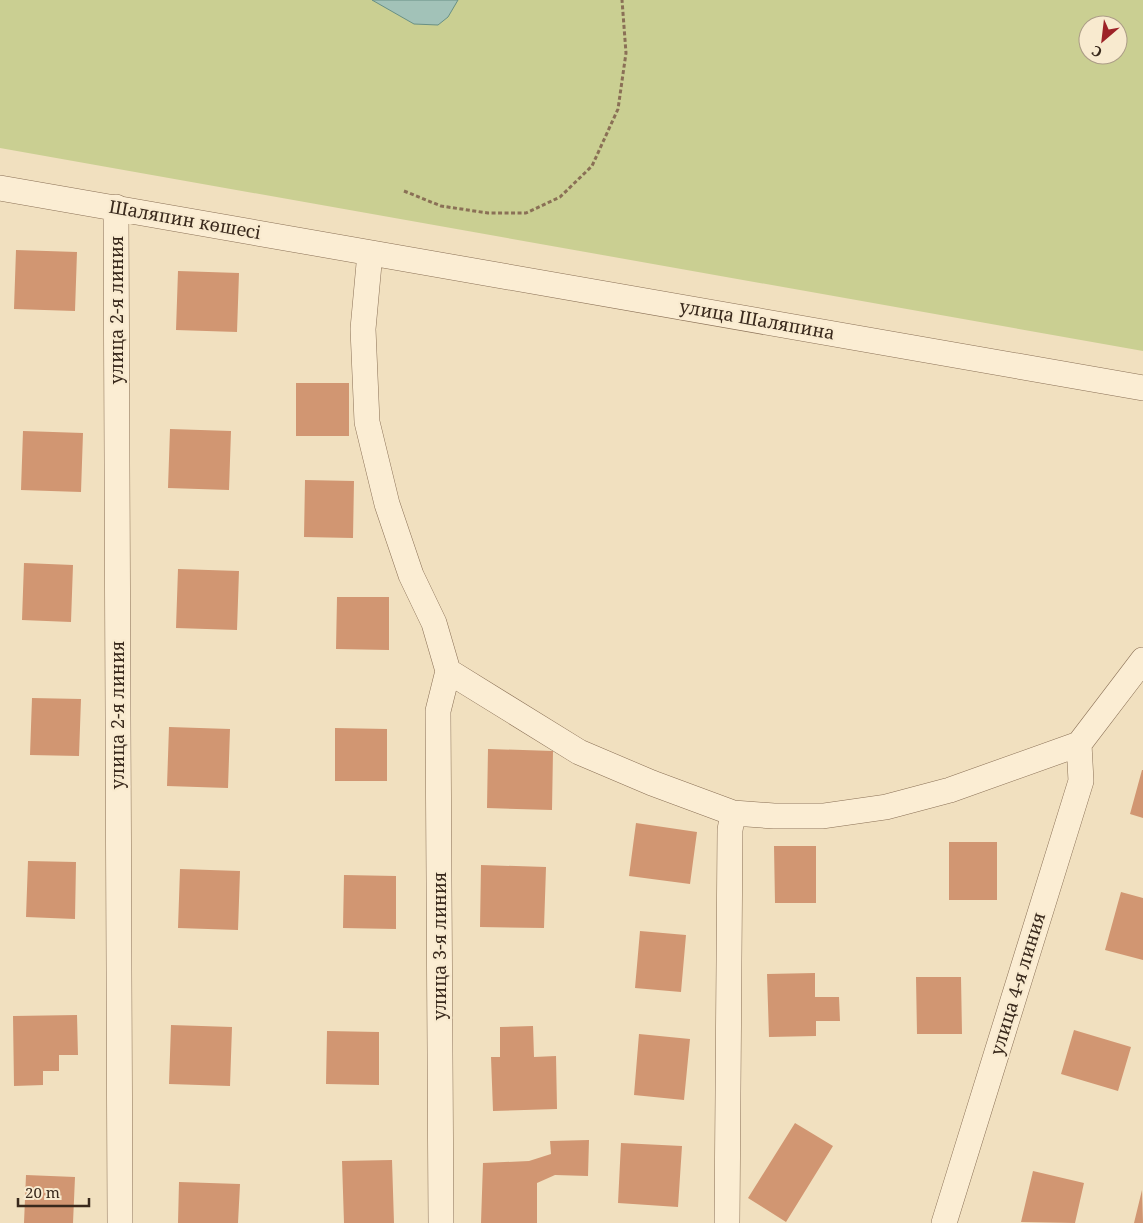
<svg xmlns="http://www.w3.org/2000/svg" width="1143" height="1223" viewBox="0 0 1143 1223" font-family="'Noto Serif',serif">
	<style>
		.green { fill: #cacf92; fill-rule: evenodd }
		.water { fill: #a2c2b8; stroke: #699085 }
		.building { fill: #d19672 }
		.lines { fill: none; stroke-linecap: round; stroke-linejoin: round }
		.street-casing { stroke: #8a7056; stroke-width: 26 }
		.path { stroke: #8a7056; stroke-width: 3; stroke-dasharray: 4 2.5; stroke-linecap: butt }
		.street { stroke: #fbedd3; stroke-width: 25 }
		.labels { text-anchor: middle; stroke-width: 4.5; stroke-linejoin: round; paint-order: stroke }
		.street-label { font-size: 18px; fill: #39291c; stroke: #f8eacf }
	</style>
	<rect width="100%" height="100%" fill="#f1e0bf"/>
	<path class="green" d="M0,0H1143V351L0,148ZM1088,25H1118V55H1088Z"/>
	<path class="water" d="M372,0H458L448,17L438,25L414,24Z"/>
	<path class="building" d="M16,250L77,252L75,311L14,309Z
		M178,271L239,273L237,332L176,330Z
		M296,383H349V436H296Z
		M170,429L231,431L229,490L168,488Z
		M23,431L83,433L81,492L21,490Z
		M305,480L354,481L353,538L304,537Z
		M24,563L73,565L71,622L22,620Z
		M178,569L239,571L237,630L176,628Z
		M337,597H389V650L336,649Z
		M32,698L81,699L79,756L30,755Z
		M169,727L230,729L228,788L167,786Z
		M335,728L387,729V781H335Z
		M488,749L553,751L552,810L487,808Z
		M1142,770H1143V818L1130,814Z
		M636,823L697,832L690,884L629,876Z
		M949,842H997V900H949Z
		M774,846H816V903H775Z
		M28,861L76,862L75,919L26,917Z
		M481,865L546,867L544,928L480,927Z
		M180,869L240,871L238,930L178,928Z
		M344,875L396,876V929L343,928Z
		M1121,892L1143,898V960L1105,950Z
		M640,931L686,935L681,992L635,988Z
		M815,973V997H839L840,1021H816V1036L769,1037L767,974Z
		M916,977H961L962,1034H917Z
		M77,1015L78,1055H59V1071H43V1085L14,1086L13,1016Z
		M171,1025L232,1027L230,1086L169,1084Z
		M533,1026L534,1057L556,1056L557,1109L493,1111L491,1057H500V1027Z
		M1074,1030L1131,1047L1118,1091L1061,1074Z
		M327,1031L379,1032V1085L326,1084Z
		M639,1034L690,1039L684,1100L634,1095Z
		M795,1123L833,1146L786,1222L748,1198Z
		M589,1140L588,1176L555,1175L537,1183V1223H481L483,1163L529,1161L551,1154L550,1141Z
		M621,1143L682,1146L678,1207L618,1203Z
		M392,1160L394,1223H344L342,1161Z
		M1033,1171L1084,1183L1075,1223L1021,1222Z
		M26,1175L75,1177L73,1223H24Z
		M179,1182L240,1184L238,1223H178Z
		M1142,1190L1143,1223H1134Z"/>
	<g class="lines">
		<defs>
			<path id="street" d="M0,188L1143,388
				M116,207L120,1223
				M370,253L363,329L367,422L387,504L411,575L434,623L448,671L579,752L652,783L733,813L774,816H823L886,807L950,790L1079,744L1143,660
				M441,1223L438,711L448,671
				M727,1223L730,830L733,813
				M944,1223L1081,781L1079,744"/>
		</defs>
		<use href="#street" class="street-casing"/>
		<path class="path" d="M404,191L441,206L488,213H526L560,197L592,166L618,109L626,53L622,0"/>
		<use href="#street" class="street"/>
	</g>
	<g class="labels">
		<g class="street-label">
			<text transform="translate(185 220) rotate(10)" y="6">Шаляпин көшесі</text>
			<text transform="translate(117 310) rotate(-90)" y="6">улица 2-я линия</text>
			<text transform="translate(757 320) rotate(10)" y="6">улица Шаляпина</text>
			<text transform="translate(118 715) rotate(-90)" y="6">улица 2-я линия</text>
			<text transform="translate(440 946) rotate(-90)" y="6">улица 3-я линия</text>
			<text transform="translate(1018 984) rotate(-73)" y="6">улица 4-я линия</text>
		</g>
	</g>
	<g transform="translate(1103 40) rotate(208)"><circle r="24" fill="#f8eacf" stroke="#ac9d87"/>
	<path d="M0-4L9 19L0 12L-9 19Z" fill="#9d2227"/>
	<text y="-8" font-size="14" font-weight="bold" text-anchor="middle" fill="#39291c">С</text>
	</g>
	<path d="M18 1198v8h71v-8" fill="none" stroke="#39291c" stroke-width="2.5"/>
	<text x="25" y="1198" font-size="15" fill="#39291c" stroke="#f8eacf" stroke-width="4" paint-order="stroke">20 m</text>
</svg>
